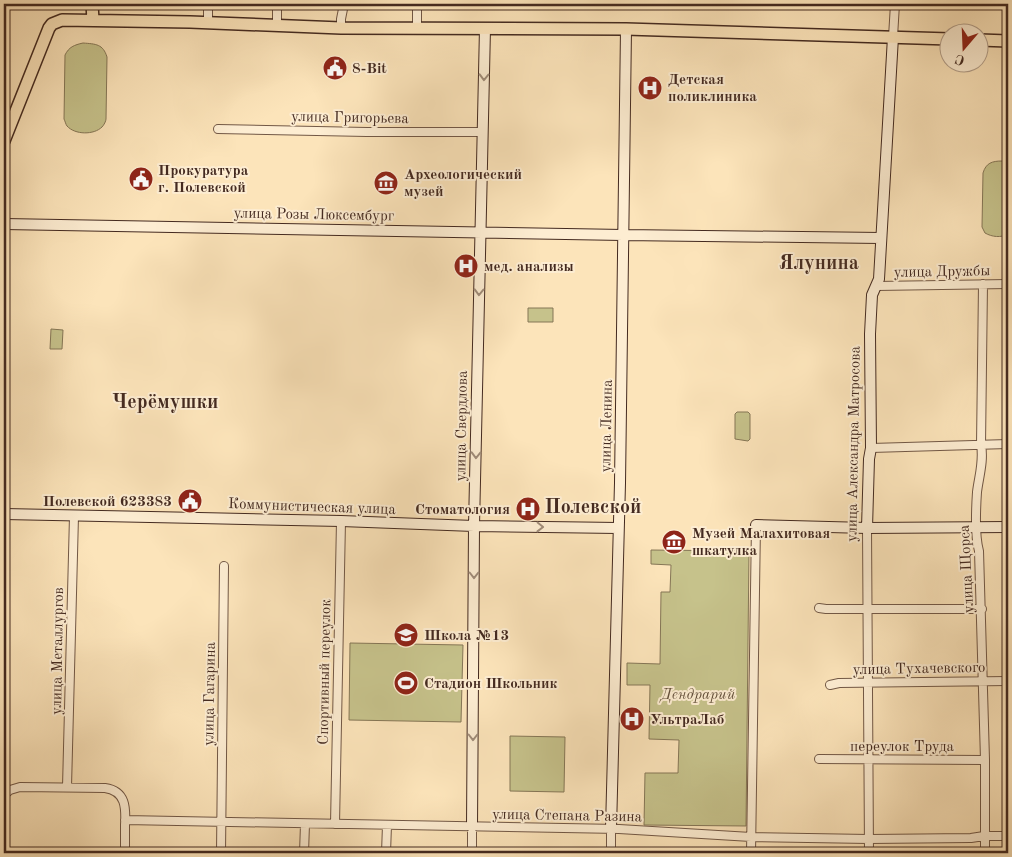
<svg xmlns="http://www.w3.org/2000/svg" width="1012" height="857" viewBox="0 0 1012 857" font-family="'Old Standard TT',serif">
	<style>
		.green { fill: #c6c28b; stroke: #857656 }
		.lines { fill: none; stroke-linecap: round; stroke-linejoin: round }
		.street-casing { stroke: #725846; stroke-width: 10 }
		.secondary-casing { stroke: #442a20; stroke-width: 12 }
		.primary-casing { stroke: #442a20; stroke-width: 14 }
		.street { stroke: #fdedd2; stroke-width: 8 }
		.secondary { stroke: #fdedd2; stroke-width: 10 }
		.primary { stroke: #fce4ba; stroke-width: 11 }
		.oneway { stroke: #a08c79 }
		.labels { text-anchor: middle; stroke-width: 4; stroke-linejoin: round; paint-order: stroke }
		.poi-label { font-size: 15px; font-weight: bold; fill: #442a20; stroke: #fdedd2; text-anchor: start }
		.street-label { font-size: 15px; fill: #442a20; stroke: #fdedd2 }
		.park-label { font-size: 15px; font-style: italic; fill: #64503b; stroke: #fdedd2 }
		.district-label { font-size: 20px; font-weight: bold; fill: #442a20; stroke: #fdedd2 }
	</style>
	<rect width="100%" height="100%" fill="#fce4ba"/>
	<filter id="stains"><feTurbulence type="fractalNoise" baseFrequency=".004" numOctaves="4"/><feColorMatrix values="0 0 0 0 .2 0 0 0 0 .09 0 0 0 0 .02 0 0 0 .5 -.17"/></filter>
	<radialGradient id="worn" r=".72"><stop offset=".6" stop-color="#630" stop-opacity="0"/><stop offset="1" stop-color="#630" stop-opacity=".3"/></radialGradient>
	<path class="green" d="M83,43C96,44 103,44 107,57L106,119C106,121 104,125 102,127C94,135 75,135 67,126C66,125 65,121 64,119L65,55C69,47 74,45 83,43Z
		M1002,161L1008,164V234C1001,238 992,237 985,233L982,227L983,173C986,163 992,161 1002,161Z
		M528,308H553V322H528Z
		M51,329L63,330L62,349H50Z
		M737,412H748L750,414V439L748,441L735,439V414Z
		M651,550L749,551L746,826L644,825L645,773H678L679,740L649,739L650,685H627V663L660,664L661,592H670L671,565L651,564Z
		M350,643L463,645L461,722L349,720Z
		M510,736L565,737L564,792L510,791Z"/>
	<g class="lines">
		<defs>
			<path id="street" d="M208,23V4
				M277,26V4
				M341,28V19L344,4
				M417,28V4
				M893,37L895,4
				M218,129L367,132H482
				M983,284L981,445C984,461 979,476 977,492C976,507 975,537 979,551L985,760V853
				M876,286L1008,284
				M871,448L1008,444
				M867,528L869,853
				M819,608L826,609H982
				M830,685L839,683L1008,681
				M819,759L985,760
				M67,787L74,516
				M4,795L10,790L20,787L105,788C126,791 126,808 125,825C125,835 125,844 125,853
				M125,820L619,829L751,837L869,839L971,838L984,836H1008
				M335,824L341,521
				M221,853L224,566
				M304,853L305,824
				M386,853L387,825
				M472,853V827
				M611,853V829
				M751,853L756,525"/>
			<path id="secondary" d="M4,224L623,235L881,238
				M4,514L199,518L341,521L474,526L618,528
				M756,525L867,528L1008,527
				M867,528L869,459L871,448L870,334L872,295L879,279L893,37
				M472,827L474,526L485,28
				M611,829L620,483L626,29"/>
			<path id="primary" d="M92,4L93,20
				M980,40L1008,41
				M4,141L49,28L52,24L62,20L190,22L341,28L626,29L950,39"/>
		</defs>
		<use href="#street" class="street-casing"/>
		<use href="#secondary" class="secondary-casing"/>
		<use href="#primary" class="primary-casing"/>
		<use href="#street" class="street"/>
		<use href="#secondary" class="secondary"/>
		<use href="#primary" class="primary"/>
	</g>
	<defs><path id="oneway-chevron" d="M-2-3.5L2.5 0L-2 3.5" fill="none" stroke-width="1.6" stroke-linecap="round" stroke-linejoin="round" transform="scale(1.25)"/></defs>
	<g class="oneway">
		<use href="#oneway-chevron" transform="translate(484 77) rotate(91)"/>
		<use href="#oneway-chevron" transform="translate(479 292) rotate(91)"/>
		<use href="#oneway-chevron" transform="translate(476 455) rotate(91)"/>
		<use href="#oneway-chevron" transform="translate(540 527) rotate(1)"/>
		<use href="#oneway-chevron" transform="translate(474 575) rotate(90)"/>
		<use href="#oneway-chevron" transform="translate(473 737) rotate(90)"/>
	</g>
	<defs>
		<symbol id="civic-disc" viewBox="-11 -11 22 22"><circle r="9.5" fill="#8f2418" stroke="#fdedd2"/><path d="M-.6-6.5H3V-4.5H.6V-3L4-1V1h2V6H-6V1h2V-1L-.6-3ZM-1.2 2.5V6h2.4V2.5Z" fill="#fff"/></symbol>
		<symbol id="hospital-disc" viewBox="-11 -11 22 22"><circle r="9.5" fill="#8f2418" stroke="#fdedd2"/><path d="M-5-5h3v3.5h4V-5h3V5h-3V1.5h-4V5h-3Z" fill="#fff"/></symbol>
		<symbol id="museum-disc" viewBox="-11 -11 22 22"><circle r="9.5" fill="#8f2418" stroke="#fdedd2"/><path d="M0-6L6-3V-2H-6V-3ZM-5-1h2V3h-2ZM-1-1h2V3h-2ZM3-1h2V3H3ZM-6 4H6V6H-6Z" fill="#fff"/></symbol>
		<symbol id="school-disc" viewBox="-11 -11 22 22"><circle r="9.5" fill="#8f2418" stroke="#fdedd2"/><path d="M0-5L7-2L0 1L-7-2ZM-4 1L0 2.5L4 1V4Q0 6-4 4Z" fill="#fff"/></symbol>
		<symbol id="stadium-disc" viewBox="-11 -11 22 22"><circle r="9.5" fill="#8f2418" stroke="#fdedd2"/><path d="M0-5a6.5 5 0 1 0 0 10a6.5 5 0 1 0 0-10ZM-3.5-1.8h7v3.6h-7Z" fill="#fff"/></symbol>
	</defs>
	<g fill-rule="evenodd">
		<use href="#civic-disc" x="321" y="54" width="28" height="28"/>
		<use href="#hospital-disc" x="636" y="74" width="28" height="28"/>
		<use href="#civic-disc" x="127" y="165" width="28" height="28"/>
		<use href="#museum-disc" x="372" y="169" width="28" height="28"/>
		<use href="#hospital-disc" x="452" y="252" width="28" height="28"/>
		<use href="#civic-disc" x="176" y="487" width="28" height="28"/>
		<use href="#hospital-disc" x="514" y="495" width="28" height="28"/>
		<use href="#museum-disc" x="660" y="528" width="28" height="28"/>
		<use href="#school-disc" x="392" y="621" width="28" height="28"/>
		<use href="#stadium-disc" x="392" y="669" width="28" height="28"/>
		<use href="#hospital-disc" x="618" y="705" width="28" height="28"/>
	</g>
	<g class="labels">
		<g class="poi-label">
			<text x="352" y="73">8-Bit</text>
			<text x="668" y="84">Детская<tspan x="668" dy="17">поликлиника</tspan></text>
			<text x="158" y="175">Прокуратура<tspan x="158" dy="17">г. Полевской</tspan></text>
			<text x="404" y="179">Археологический<tspan x="404" dy="17">музей</tspan></text>
			<text x="484" y="271">мед. анализы</text>
			<text x="172" y="506" text-anchor="end">Полевской 623383</text>
			<text x="510" y="514" text-anchor="end">Стоматология</text>
			<text x="692" y="538">Музей Малахитовая<tspan x="692" dy="17">шкатулка</tspan></text>
			<text x="424" y="640">Школа №13</text>
			<text x="424" y="688">Стадион Школьник</text>
			<text x="650" y="724">УльтраЛаб</text>
		</g>
		<g class="street-label">
			<text transform="translate(350 117) rotate(1)" y="5">улица Григорьева</text>
			<text transform="translate(314 214) rotate(1)" y="5">улица Розы Люксембург</text>
			<text transform="translate(942 271) rotate(-1)" y="5">улица Дружбы</text>
			<text transform="translate(461 426) rotate(-89)" y="5">улица Свердлова</text>
			<text transform="translate(606 426) rotate(-89)" y="5">улица Ленина</text>
			<text transform="translate(853 444) rotate(-89)" y="5">улица Александра Матросова</text>
			<text transform="translate(312 506) rotate(2)" y="5">Коммунистическая улица</text>
			<text transform="translate(966 569) rotate(-93)" y="5">улица Щорса</text>
			<text transform="translate(57 651) rotate(-89)" y="5">улица Металлургов</text>
			<text transform="translate(919 668) rotate(-1)" y="5">улица Тухачевского</text>
			<text transform="translate(324 672) rotate(-89)" y="5">Спортивный переулок</text>
			<text transform="translate(209 694) rotate(-89)" y="5">улица Гагарина</text>
			<text x="902" y="751">переулок Труда</text>
			<text transform="translate(567 815) rotate(1)" y="5">улица Степана Разина</text>
		</g>
		<g class="park-label">
			<text x="698" y="699">Дендрарий</text>
		</g>
		<g class="district-label">
			<text x="819" y="269">Ялунина</text>
			<text x="165" y="408">Черёмушки</text>
			<text x="593" y="513">Полевской</text>
		</g>
	</g>
	<rect width="1012" height="857" fill="none" stroke="#fce4ba" stroke-width="20"/>
	<rect x="5" y="5" width="1002" height="847" fill="none" stroke="#442a20" stroke-width="2.5"/>
	<rect x="10" y="10" width="992" height="837" fill="none" stroke="#442a20"/>
	<g transform="translate(964 48) rotate(199)"><circle r="24" fill="#fdedd2" stroke="#b39f8b"/>
	<path d="M0-4L9 19L0 12L-9 19Z" fill="#8f2418"/>
	<text y="-8" font-size="14" font-weight="bold" text-anchor="middle" fill="#442a20">С</text>
	</g>
	<rect width="100%" height="100%" filter="url(#stains)"/>
	<rect width="100%" height="100%" fill="url(#worn)"/>
</svg>
